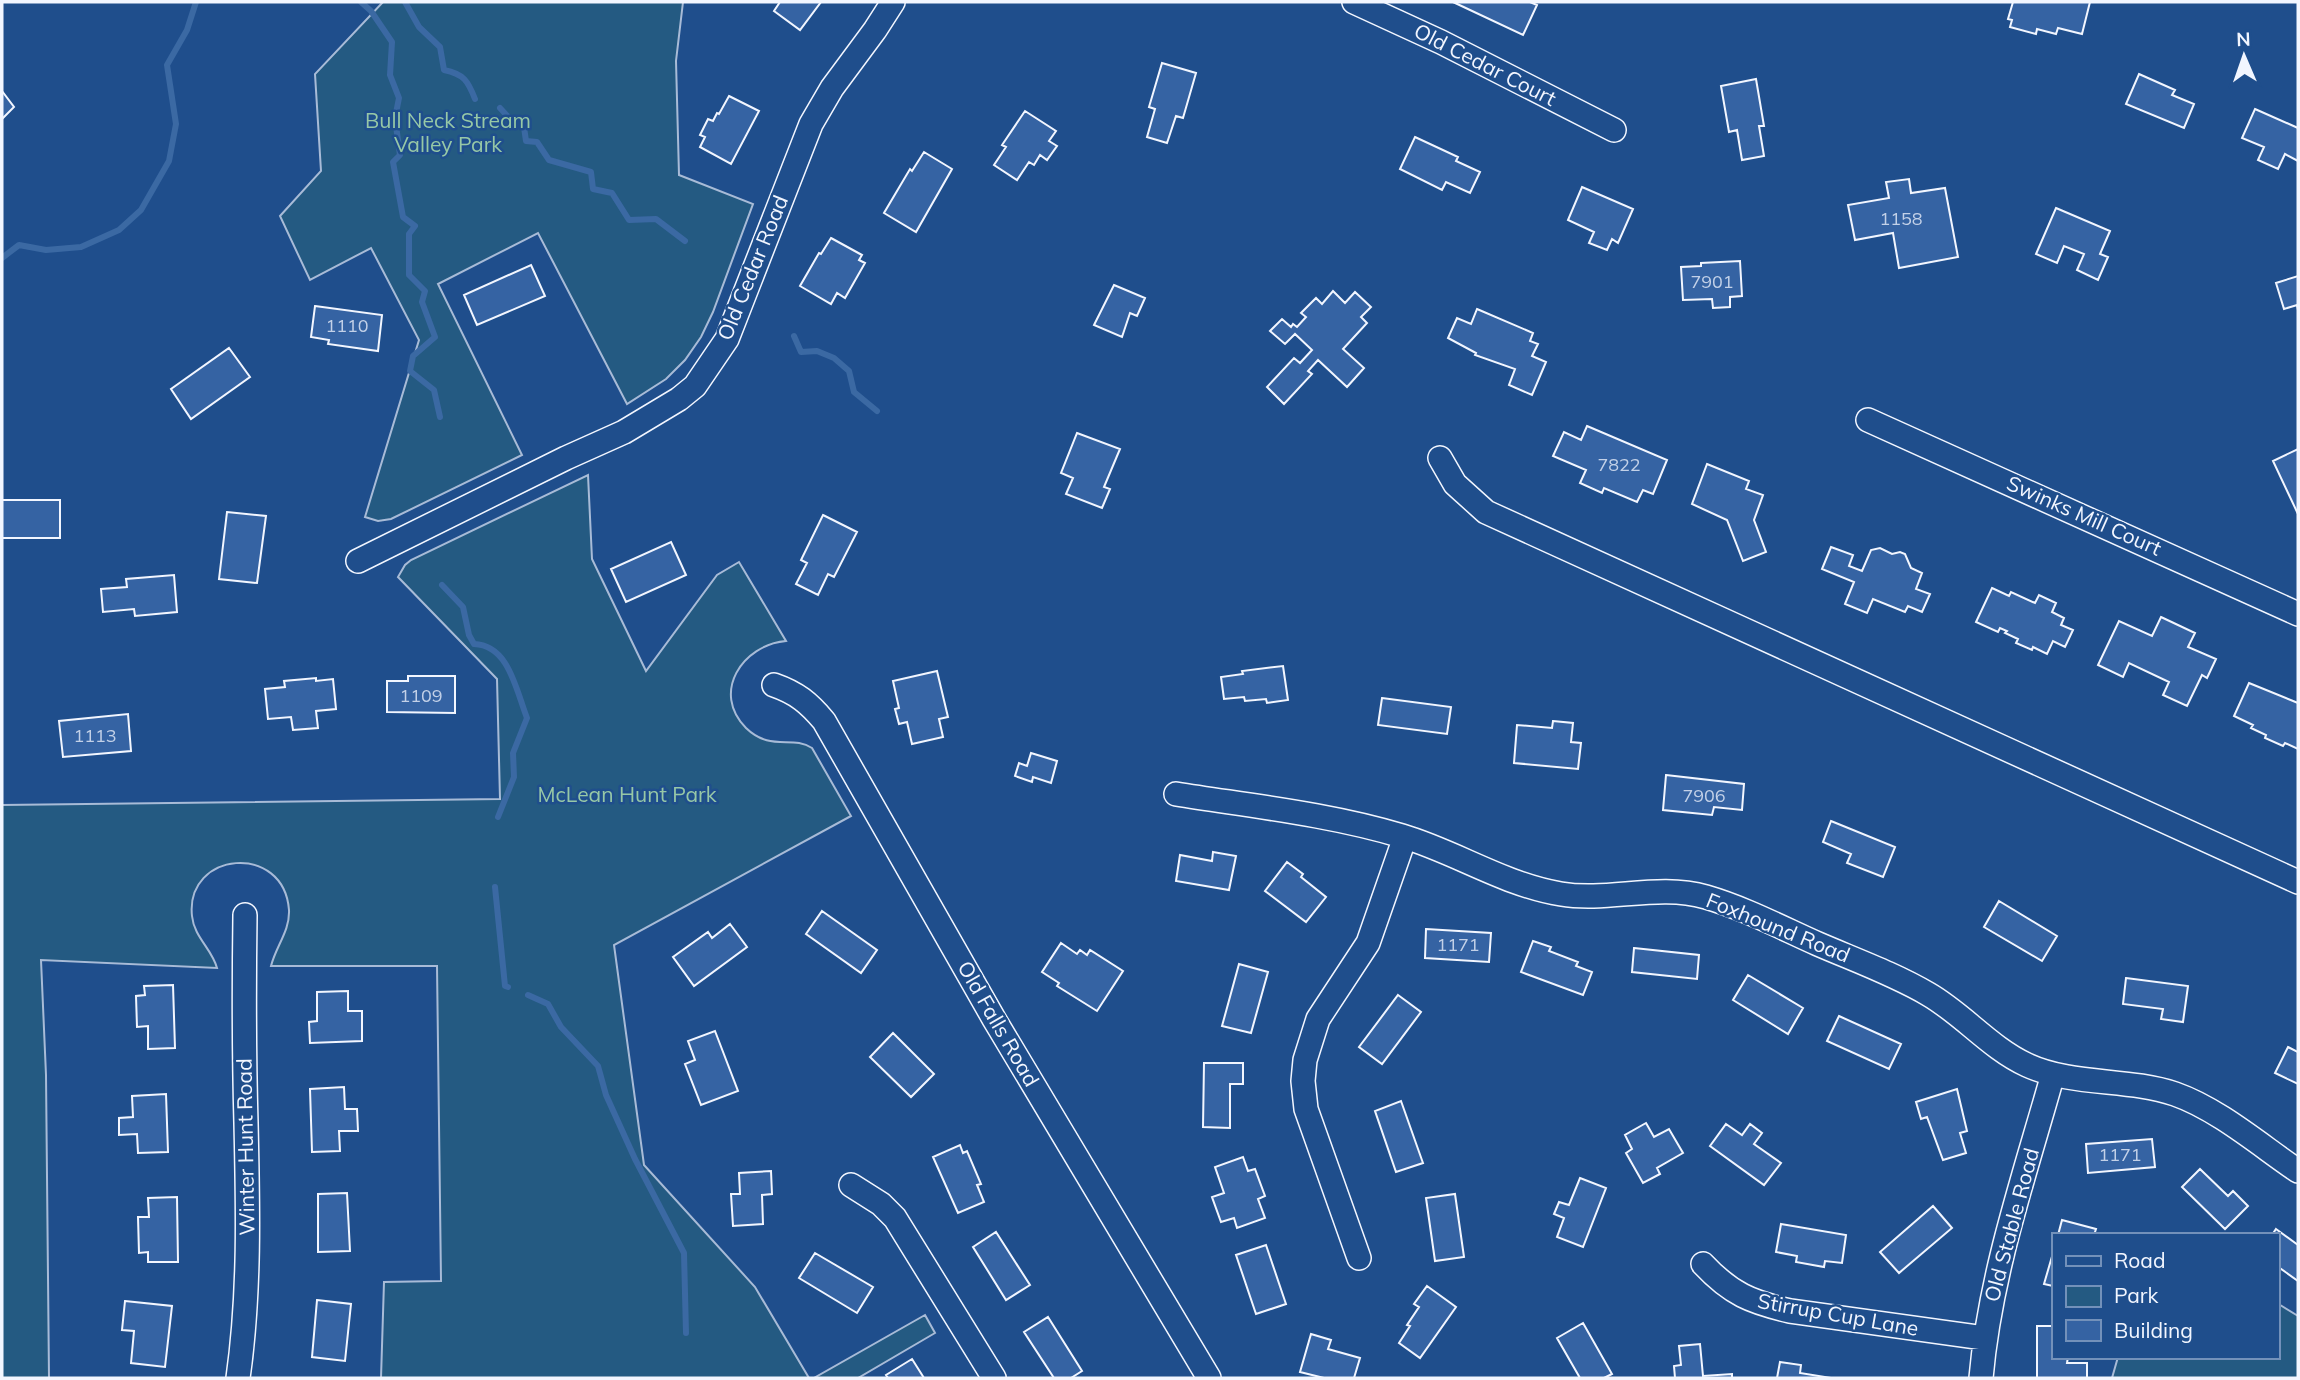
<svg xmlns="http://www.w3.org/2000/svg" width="2300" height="1380" viewBox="0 0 2300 1380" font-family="Mulish,sans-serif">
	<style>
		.green { fill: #245a82; stroke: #a8bbd7; stroke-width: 2 }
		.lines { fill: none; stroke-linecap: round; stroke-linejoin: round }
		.stream { stroke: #3b69a3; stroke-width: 6 }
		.building { fill: #3563a3; stroke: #f2f6ff; stroke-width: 2 }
		.minor-casing { stroke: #f2f6ff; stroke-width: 26 }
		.minor { stroke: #1f4e8c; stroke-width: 23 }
		.labels { text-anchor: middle; stroke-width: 5; stroke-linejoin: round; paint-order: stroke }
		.number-label { font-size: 18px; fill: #c3d1e8 }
		.street-label { font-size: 21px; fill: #f2f6ff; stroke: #1f4e8c }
		.park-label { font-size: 21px; fill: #97c8a6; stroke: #1f4e8c }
	</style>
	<rect width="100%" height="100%" fill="#1f4e8c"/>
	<path class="green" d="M383,2H683L676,61L679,175L753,204L713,312L701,337L685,360L666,379L627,404L538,233L438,284L522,455L391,519L378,521L365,517L419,340L371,248L310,280L280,216L321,171L315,74Z
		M588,475L592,559L646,671L717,575L739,562L786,641C742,645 711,693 746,728C771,752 792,735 812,748L851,816L614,945L644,1165L755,1287L809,1378H381L384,1282L441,1281L437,966H271C276,946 290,931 289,910C284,842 185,851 192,916C194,937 212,949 217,968L41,960L46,1075L49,1378H2V805L500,799L497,679L398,577L405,565L411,560Z
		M2277,1303L2298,1316V1378H2112L2118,1357H2277Z
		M925,1315L935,1333L858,1378H814Z"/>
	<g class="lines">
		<path class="stream" d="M361,2L371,11L392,42L390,75L399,98L395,118L400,155L393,162L403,217L415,226L409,234V275L425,291L422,302L435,337L413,356L410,371L434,390L440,417
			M405,2L419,27L440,47L444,70C464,74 468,81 475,99
			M500,108L512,121L524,127L526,141L537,142L549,160L591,172L593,189L612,193L629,220L656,219L685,241
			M2,258L19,245L46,250L81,247L119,230L141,210L169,161L176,124L167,65L187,30L196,2
			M794,336L801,352L817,351L834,358L849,371L854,392L877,411
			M442,585L463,607L469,635L474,644C509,645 516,690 527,718L513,753L514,777L498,817
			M495,887L505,986L508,987
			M528,995L548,1004L561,1027L598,1066L606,1095L635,1159L684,1253L686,1333"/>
	</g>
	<path class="building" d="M780,2H821L800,30L774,11Z
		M1453,2H1530L1537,5L1523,35Z
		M2013,2H2090L2082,34L2058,28L2056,34L2037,29L2036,34L2010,27L2012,20L2008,19Z
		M1162,63L1196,73L1183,118L1176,116L1167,143L1147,137L1155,109L1149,107Z
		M2139,74L2175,90L2172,95L2194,104L2184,128L2126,104Z
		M1756,79L1764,126H1759L1764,156L1742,160L1737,130L1729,132L1721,86Z
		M2,91L14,107L2,119Z
		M729,96L759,111L731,164L700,147L705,137L700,135L708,119L713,121L717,113L719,114Z
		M2255,109L2298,128V161L2285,154L2278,169L2258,160L2264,147L2242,138Z
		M1025,111L1056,131L1049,141L1057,146L1047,160L1040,155L1034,165L1029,162L1017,180L994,165L1006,147L1002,145Z
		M1415,137L1458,157L1456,161L1480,172L1470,193L1446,182L1442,190L1400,169Z
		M924,152L952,169L916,232L884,213L910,169L912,171Z
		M1909,179L1911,193L1945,188L1958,257L1899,268L1893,233L1855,240L1848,205L1889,198L1886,182Z
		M1582,187L1633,209L1618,243L1612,239L1607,250L1589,243L1594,232L1568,220Z
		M2056,208L2110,231L2100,254L2108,257L2098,280L2077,270L2084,254L2064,246L2057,263L2036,254Z
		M831,238L862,255L859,260L865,263L845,298L837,293L831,304L800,286L819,253L821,254Z
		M1740,261L1742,296L1730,297V307L1713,308L1712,299L1683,300L1681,267L1701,266V263Z
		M531,265L545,296L477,325L464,295Z
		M2298,276V310L2297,305L2284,309L2276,283Z
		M1114,285L1145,298L1137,316L1130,313L1122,337L1094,325Z
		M1333,291L1345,303L1355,292L1371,307L1361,317L1367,323L1343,349L1364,368L1347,387L1318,360L1308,371L1312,374L1284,404L1267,387L1294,358L1300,363L1312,350L1295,334L1285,344L1270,331L1282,319L1291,327L1293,324L1297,327L1306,317L1301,313L1316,298L1322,304Z
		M315,306L382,315L378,351L328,344L329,340L311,337Z
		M1477,309L1533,333L1530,341L1538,344L1532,356L1546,362L1532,395L1509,385L1515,369L1475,355L1476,353L1448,338L1457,318L1471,324Z
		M229,348L250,377L191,419L171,389Z
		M1587,426L1667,460L1653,494L1643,490L1637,502L1604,488L1602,493L1580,483L1586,470L1553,456L1564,432L1581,440Z
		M1077,433L1120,449L1104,487L1110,489L1102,508L1066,494L1073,478L1061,473Z
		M2298,449V514L2273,461Z
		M1707,464L1749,481L1746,489L1763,495L1754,520L1766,552L1743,561L1727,520L1692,504Z
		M2,500H60V538H2Z
		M227,512L266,516L257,583L219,579Z
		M823,515L857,532L834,577L828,574L818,595L796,584L807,563L801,560Z
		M671,542L686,575L626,602L611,569Z
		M1831,547L1853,555L1849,566L1862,571L1871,550L1880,548L1892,554L1900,552L1905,554L1911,568L1922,573L1916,589L1930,594L1922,612L1908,606L1905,612L1873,599L1867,613L1845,604L1854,582L1822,569Z
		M174,575L177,612L135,616L134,609L103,612L101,589L127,587L126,579Z
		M1992,588L2009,596L2011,592L2035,603L2039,595L2056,603L2052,612L2064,618L2061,625L2073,630L2065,647L2053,641L2047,654L2033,647L2032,650L2016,643L2018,639L2005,633L2007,631L2000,628L1998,632L1976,622Z
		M2161,617L2195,633L2188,647L2216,659L2207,678L2202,675L2187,706L2163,695L2169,682L2129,663L2123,677L2098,665L2119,621L2152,636Z
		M1283,666L1288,700L1267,703L1266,699L1245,701L1244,697L1224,699L1221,677L1243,674L1242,671Z
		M937,671L948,717L939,719L943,737L912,744L907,722L899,724L895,709L899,708L893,681Z
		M408,676H455V713L387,712V681H408Z
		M316,678V681L333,679L336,709L316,711L318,728L293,730L291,717L268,719L265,689L285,687L284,681Z
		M2249,683L2298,703V749L2285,743L2283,746L2265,738L2266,735L2251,728L2253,725L2234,716Z
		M1382,698L1451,707L1447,734L1378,725Z
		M128,714L131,751L63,757L59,721Z
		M1553,721L1573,723L1571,742L1581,743L1578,769L1514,763L1517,725L1552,728Z
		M1031,753L1057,761L1051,783L1033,777L1032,782L1015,776L1019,763L1027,766Z
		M1666,775L1744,784L1742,810L1714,807L1712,815L1663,810Z
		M1831,821L1895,847L1883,877L1847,863L1851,854L1823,842Z
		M1213,852L1236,856L1229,890L1176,881L1180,855L1212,861Z
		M1287,862L1303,874L1301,877L1326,897L1306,922L1265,891Z
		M1999,901L2057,936L2042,961L1984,927Z
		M822,911L877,950L861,973L806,934Z
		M730,924L747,947L694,986L673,957L708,932L712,938Z
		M1426,929L1491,933L1489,962L1425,958Z
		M1533,941L1551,947L1549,951L1578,962L1576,966L1592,972L1583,995L1521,972Z
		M1061,943L1077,954L1080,950L1087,955L1090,950L1123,971L1097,1011L1057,986L1059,983L1042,972Z
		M1634,948L1699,955L1697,979L1632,972Z
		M1239,964L1268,972L1251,1033L1222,1026Z
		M1748,975L1803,1008L1788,1034L1733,1000Z
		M2126,978L2188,986L2183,1022L2161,1019L2163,1009L2123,1004Z
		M173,985L175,1048L148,1049V1026L137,1027L136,996L145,995L144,986Z
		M348,991V1011H362V1041L310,1043L309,1022L317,1021V992Z
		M1398,995L1421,1012L1382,1064L1359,1047Z
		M1839,1016L1901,1044L1889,1069L1827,1041Z
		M715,1031L738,1091L701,1105L685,1064L695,1060L688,1041Z
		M893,1033L934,1074L911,1097L870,1057Z
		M2288,1047L2298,1052V1084L2275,1073Z
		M1204,1063H1243V1084H1230V1128L1203,1127Z
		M344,1087L345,1109H357L358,1131H339L340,1151L312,1152L310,1089Z
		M1957,1089L1967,1131L1960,1133L1966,1153L1943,1160L1927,1117L1921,1119L1916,1102Z
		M166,1094L168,1152L138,1153L137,1134L119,1135V1118L133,1117L132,1096Z
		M1401,1101L1423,1163L1396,1172L1375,1111Z
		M1646,1123L1654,1137L1669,1129L1683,1153L1657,1168L1660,1174L1643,1183L1626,1153L1632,1149L1625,1135Z
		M1726,1124L1742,1135L1750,1124L1762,1133L1754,1144L1781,1163L1764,1185L1710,1146Z
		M2152,1139L2155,1167L2088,1173L2086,1144Z
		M960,1145L963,1153L967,1151L981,1184L977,1185L984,1202L958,1213L933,1157Z
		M1243,1157L1248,1171L1255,1169L1265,1196L1258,1199L1265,1218L1237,1228L1234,1218L1221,1222L1212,1197L1224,1193L1215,1167Z
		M2200,1169L2228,1196L2233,1191L2248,1206L2225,1229L2182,1187Z
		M771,1171L772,1194L762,1195L763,1224L733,1226L731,1194H740L739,1173Z
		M1580,1178L1606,1188L1583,1247L1557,1237L1564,1218L1554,1214L1559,1202L1569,1205Z
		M347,1193L350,1251L318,1252V1194Z
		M1455,1194L1464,1257L1435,1261L1426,1198Z
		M177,1197L178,1262H148V1252L139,1253L138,1217H149L148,1198Z
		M1933,1206L1952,1228L1899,1273L1880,1252Z
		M2062,1220L2096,1229L2094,1235H2058Z
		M1781,1224L1846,1235L1842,1263L1825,1261L1824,1267L1796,1262L1797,1256L1776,1252Z
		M2276,1229L2298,1245V1281L2277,1266V1235H2272Z
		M996,1232L1030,1285L1006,1300L973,1247Z
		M1266,1245L1286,1304L1256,1314L1236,1255Z
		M815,1253L873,1287L857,1313L799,1278Z
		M2053,1253V1286L2044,1284Z
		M1427,1286L1456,1307L1420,1358L1399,1343L1410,1326L1407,1325L1419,1307L1414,1304Z
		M317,1300L351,1304L345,1361L312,1357Z
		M125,1301L172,1306L165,1367L131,1363L134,1331L122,1330Z
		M1048,1317L1082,1371L1071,1378H1054L1024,1332Z
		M1583,1323L1612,1374L1604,1378H1580L1557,1338Z
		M2037,1326H2053V1357H2068L2067,1363H2087V1378H2037Z
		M1311,1334L1331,1340L1328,1349L1360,1358L1354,1378H1324L1300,1372Z
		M1700,1344L1703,1376L1732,1374V1378H1675L1674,1366L1681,1365L1679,1346Z
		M912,1359L924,1378H888L886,1375Z
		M1780,1362L1801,1365L1800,1373L1831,1378H1777Z"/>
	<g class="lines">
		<defs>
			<path id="minor" d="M1354,2L1441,42L1614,130
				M1868,420L2298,614
				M1440,458L1455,484L1486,512L2298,882
				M358,561L566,458L624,432L679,399L695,386L727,339L811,124L832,88L875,30L893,2
				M774,685C797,693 809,703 824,721L994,1019L1209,1378
				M1176,794C1251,806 1329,814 1402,836C1456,852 1505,885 1561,894C1609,902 1658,883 1706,897C1744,908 1782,928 1818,944C1855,960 1894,974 1928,994C1963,1014 1990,1048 2027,1065C2073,1086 2127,1078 2175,1094C2218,1109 2261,1146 2298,1171
				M851,1185L881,1204L895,1218L994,1378
				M1359,1258L1306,1109L1303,1081L1305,1060L1318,1019L1368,943L1405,837
				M1703,1264C1731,1294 1751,1302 1790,1311L1984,1338
				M238,1378C250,1293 248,1208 246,1123C244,1053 244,984 245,915
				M1981,1378C1990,1274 2025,1174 2053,1074"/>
		</defs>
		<use href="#minor" class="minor-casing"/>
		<use href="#minor" class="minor"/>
	</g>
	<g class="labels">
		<g class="number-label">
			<text x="1901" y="225">1158</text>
			<text x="1712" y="288">7901</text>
			<text x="347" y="332">1110</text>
			<text x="1619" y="471">7822</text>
			<text x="421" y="702">1109</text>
			<text x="95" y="742">1113</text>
			<text x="1704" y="802">7906</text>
			<text x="1458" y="951">1171</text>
			<text x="2120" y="1161">1171</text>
		</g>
		<g class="street-label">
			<text transform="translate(1485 65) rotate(27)" y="7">Old Cedar Court</text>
			<text transform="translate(753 268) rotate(-68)" y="7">Old Cedar Road</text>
			<text transform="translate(2084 516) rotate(24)" y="7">Swinks Mill Court</text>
			<text transform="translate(1778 928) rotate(22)" y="7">Foxhound Road</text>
			<text transform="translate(998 1024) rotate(60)" y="7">Old Falls Road</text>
			<text transform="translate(246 1147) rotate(-91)" y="7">Winter Hunt Road</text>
			<text transform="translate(2012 1225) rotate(-75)" y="7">Old Stable Road</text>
			<text transform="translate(1838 1315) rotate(10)" y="7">Stirrup Cup Lane</text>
		</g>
		<g class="park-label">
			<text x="448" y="128">Bull Neck Stream<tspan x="448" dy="24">Valley Park</tspan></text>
			<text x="627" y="802">McLean Hunt Park</text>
		</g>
	</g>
	<rect width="2300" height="1380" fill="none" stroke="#f2f6ff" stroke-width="7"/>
	<rect x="2052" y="1233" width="228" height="126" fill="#1f4e8c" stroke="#7391ba" stroke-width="2"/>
	<rect x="2066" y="1256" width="35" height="10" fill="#1f4e8c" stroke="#7391ba" stroke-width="2"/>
	<text x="2114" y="1268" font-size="21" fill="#f2f6ff">Road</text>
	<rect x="2066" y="1286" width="35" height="21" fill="#245a82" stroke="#7391ba" stroke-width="2"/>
	<text x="2114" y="1303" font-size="21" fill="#f2f6ff">Park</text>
	<rect x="2066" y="1320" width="35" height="21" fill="#3563a3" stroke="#7391ba" stroke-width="2"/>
	<text x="2114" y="1338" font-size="21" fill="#f2f6ff">Building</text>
	<g transform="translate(2244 56) rotate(358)" stroke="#1f4e8c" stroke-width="5" paint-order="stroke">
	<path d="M0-5L12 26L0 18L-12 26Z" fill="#f2f6ff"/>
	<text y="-10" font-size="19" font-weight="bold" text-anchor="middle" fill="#f2f6ff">N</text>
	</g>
</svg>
